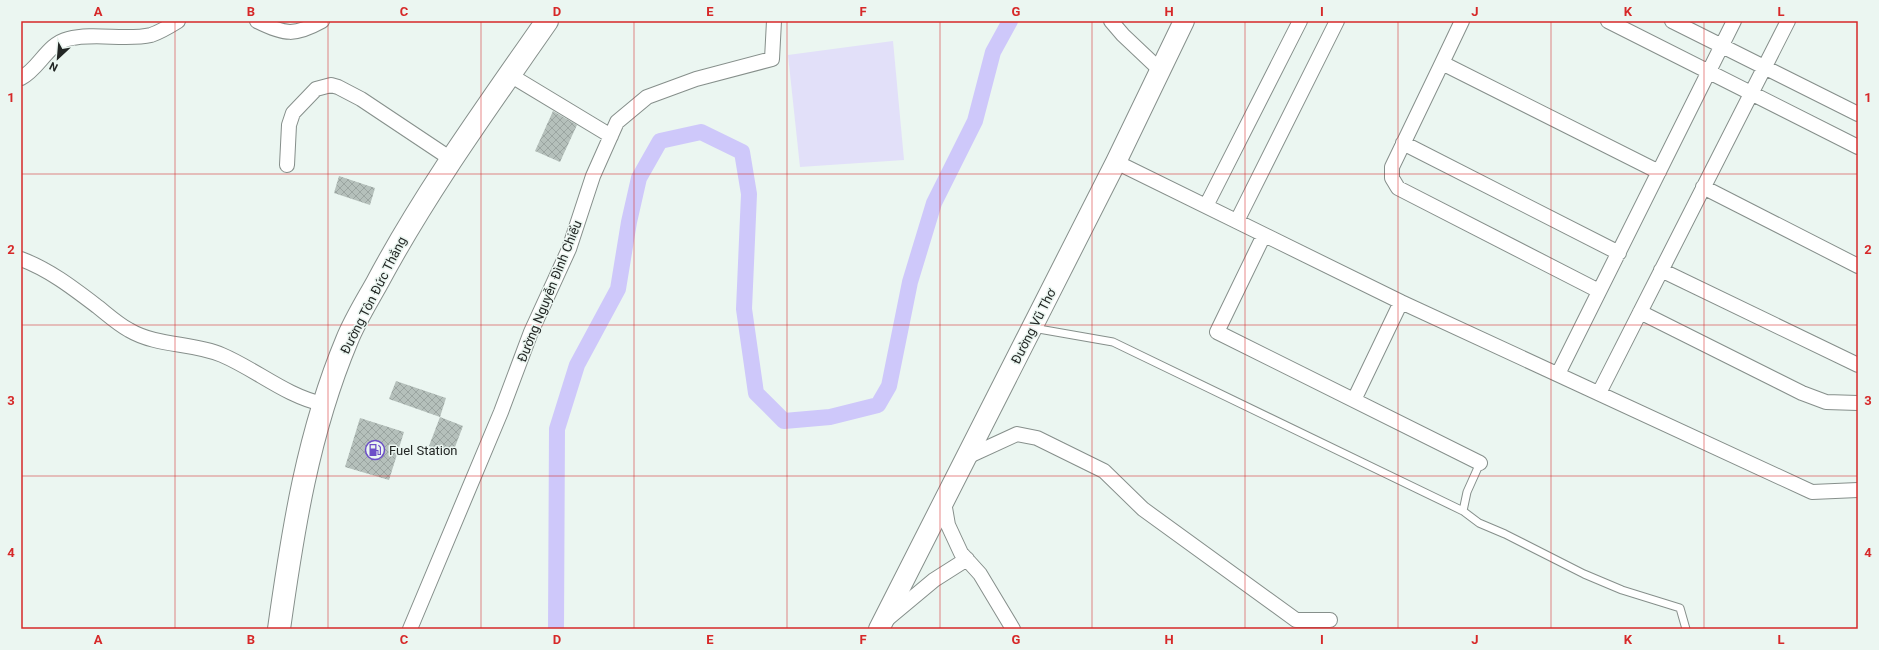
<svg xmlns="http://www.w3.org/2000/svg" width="1879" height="650" viewBox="0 0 1879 650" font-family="Roboto,sans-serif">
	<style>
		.green { fill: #e2e0f9 }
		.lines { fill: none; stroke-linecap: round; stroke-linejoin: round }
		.canal { stroke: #cec8fa; stroke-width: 16 }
		.building { fill: url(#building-cross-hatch) }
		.service-casing { stroke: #868f8b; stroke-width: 9 }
		.minor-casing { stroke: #868f8b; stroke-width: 16 }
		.secondary-casing { stroke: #868f8b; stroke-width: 22 }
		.trunk-casing { stroke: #868f8b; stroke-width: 24 }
		.service { stroke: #fff; stroke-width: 7 }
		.minor { stroke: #fff; stroke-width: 14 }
		.secondary { stroke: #fff; stroke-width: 20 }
		.trunk { stroke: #fff; stroke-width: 22 }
		.grid { fill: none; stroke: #d62828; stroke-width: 1; stroke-opacity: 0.55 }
		.labels { text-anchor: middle; stroke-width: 3; stroke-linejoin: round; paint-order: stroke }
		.street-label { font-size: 13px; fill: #232725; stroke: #ebf6f1 }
		.poi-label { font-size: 13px; fill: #232725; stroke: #ebf6f1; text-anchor: start }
		.neatline { fill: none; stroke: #d62828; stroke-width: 1.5 }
		.grid-label { font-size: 13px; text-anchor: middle; font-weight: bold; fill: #d62828 }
	</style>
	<defs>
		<pattern id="building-cross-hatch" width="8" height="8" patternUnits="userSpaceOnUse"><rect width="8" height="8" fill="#b5c0bb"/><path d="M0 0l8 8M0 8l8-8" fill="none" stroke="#9ba5a1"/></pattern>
	</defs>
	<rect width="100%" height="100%" fill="#ebf6f1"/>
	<path class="green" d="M893,41L904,160L800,167L788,55Z"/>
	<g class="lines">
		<path class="canal" d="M556,629L557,429L577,365L618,289L629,222L639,178L660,141L701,132L742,152L749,194L744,309L756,393L784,421L830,417L878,405L889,386L910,282L934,203L975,121L993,52L1010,21"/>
	</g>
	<path class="building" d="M553,111L577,125L560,162L535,151Z
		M339,176L375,188L370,205L334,193Z
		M396,381L446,398L440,417L389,399Z
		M440,417L463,426L452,455L429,446Z
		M360,418L404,432L389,480L345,467Z"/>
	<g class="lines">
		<defs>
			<path id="service" d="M1033,328L1113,342L1463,511
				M1480,463L1467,492L1463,511L1479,523L1505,534L1584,574L1622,590L1680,608L1686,629"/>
			<path id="minor" d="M257,21C285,35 295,36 322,21
				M1111,21L1123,35L1160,70
				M1608,21L1858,147
				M1672,21L1858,114
				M1442,63L1462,21
				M510,75L611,136
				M21,78C39,69 47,44 68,39C95,32 125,41 151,35C160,32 170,26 178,21
				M1403,143L1619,253
				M1116,162L1401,302L1812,492L1858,490
				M287,165L289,125L293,113L316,89L331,85L338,87L361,99L451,159
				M1703,187L1858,266
				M1206,206L1300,21
				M1237,221L1337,21
				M1264,235L1217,332L1480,463
				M21,259C50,270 73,288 98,307C108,315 118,324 129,330C158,347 192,342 222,355C257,370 286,396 323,404
				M1661,270L1858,365
				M1599,291L1398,188L1392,178V167L1442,63L1659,172
				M1640,312L1802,393L1826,402L1858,403
				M1558,374L1734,21
				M1599,393L1788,21
				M1354,400L1401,302
				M967,457L1017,434L1037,438L1104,471L1143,509L1296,620H1330
				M944,502L948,525L961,553L980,574L1013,629
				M886,620L934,580L967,559
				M410,629L501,412L531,332L569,249L593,176L617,122L647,97L696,79L772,59L774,21"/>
			<path id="secondary" d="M879,629L1116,162L1184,21"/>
			<path id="trunk" d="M279,629C293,529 308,433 347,340C355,320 367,301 377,283C426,191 488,106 547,21"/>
		</defs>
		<use href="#service" class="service-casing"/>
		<use href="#minor" class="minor-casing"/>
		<use href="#secondary" class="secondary-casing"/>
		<use href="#trunk" class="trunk-casing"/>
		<use href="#service" class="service"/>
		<use href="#minor" class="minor"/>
		<use href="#secondary" class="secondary"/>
		<use href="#trunk" class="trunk"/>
	</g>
	<path class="grid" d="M175,21V629M328,21V629M481,21V629M634,21V629M787,21V629M940,21V629M1092,21V629M1245,21V629M1398,21V629M1551,21V629M1704,21V629M21,174H1858M21,325H1858M21,476H1858"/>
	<defs>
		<symbol id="fuel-ring" viewBox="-11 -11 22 22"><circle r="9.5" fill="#ebf6f1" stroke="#6c4ec7" stroke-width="1.5"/><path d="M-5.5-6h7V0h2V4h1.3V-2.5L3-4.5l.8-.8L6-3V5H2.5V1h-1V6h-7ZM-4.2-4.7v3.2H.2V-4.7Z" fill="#6c4ec7"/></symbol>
	</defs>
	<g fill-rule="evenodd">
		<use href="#fuel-ring" x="364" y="439" width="22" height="22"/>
	</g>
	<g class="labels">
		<g class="street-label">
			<text transform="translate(549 291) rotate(-68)" y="5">Đường Nguyễn Đình Chiểu</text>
			<text transform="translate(373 295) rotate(-63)" y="5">Đường Tôn Đức Thắng</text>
			<text transform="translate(1033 326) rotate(-63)" y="5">Đường Vũ Thơ</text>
		</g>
		<g class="poi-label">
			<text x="389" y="455">Fuel Station</text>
		</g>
	</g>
	<rect width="1879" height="650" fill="none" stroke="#ebf6f1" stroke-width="44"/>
	<g transform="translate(58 58) rotate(206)" stroke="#ebf6f1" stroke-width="3" paint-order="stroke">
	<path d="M0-3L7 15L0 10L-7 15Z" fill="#232725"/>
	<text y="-6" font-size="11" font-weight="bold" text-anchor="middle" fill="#232725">N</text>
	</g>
	<rect x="22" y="22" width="1835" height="606" class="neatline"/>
	<g class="grid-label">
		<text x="98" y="16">A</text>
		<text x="251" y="16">B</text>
		<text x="404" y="16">C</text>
		<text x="557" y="16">D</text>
		<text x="710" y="16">E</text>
		<text x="863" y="16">F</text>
		<text x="1016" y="16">G</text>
		<text x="1169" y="16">H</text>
		<text x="1322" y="16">I</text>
		<text x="1475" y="16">J</text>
		<text x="1628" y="16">K</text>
		<text x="1781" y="16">L</text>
		<text x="11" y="102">1</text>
		<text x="1868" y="102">1</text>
		<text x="11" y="254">2</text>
		<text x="1868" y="254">2</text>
		<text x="11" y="405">3</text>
		<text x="1868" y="405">3</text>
		<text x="11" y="557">4</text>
		<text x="1868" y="557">4</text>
		<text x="98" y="644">A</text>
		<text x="251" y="644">B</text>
		<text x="404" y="644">C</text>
		<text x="557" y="644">D</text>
		<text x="710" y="644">E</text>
		<text x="863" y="644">F</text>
		<text x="1016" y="644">G</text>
		<text x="1169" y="644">H</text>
		<text x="1322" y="644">I</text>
		<text x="1475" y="644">J</text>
		<text x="1628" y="644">K</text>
		<text x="1781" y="644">L</text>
	</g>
</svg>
